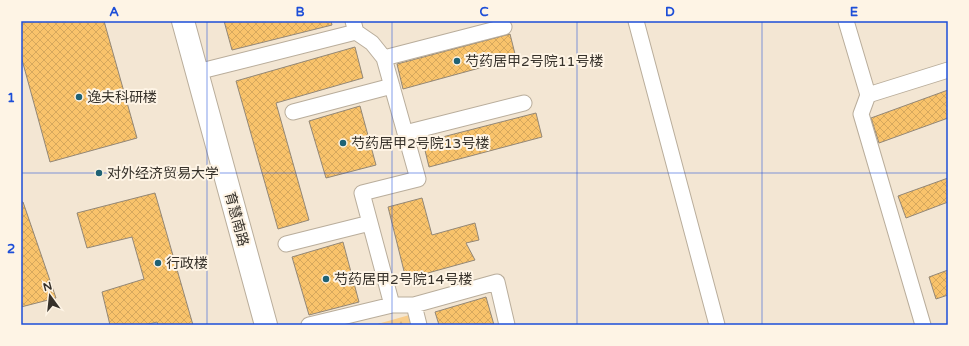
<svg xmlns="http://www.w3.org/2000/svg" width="969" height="346" viewBox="0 0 969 346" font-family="'Varela Round','Noto Sans SC',sans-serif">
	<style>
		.forest { fill: url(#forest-firs) }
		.building { fill: url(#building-cross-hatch); stroke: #938776 }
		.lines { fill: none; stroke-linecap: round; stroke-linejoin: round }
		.street-casing { stroke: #b9ad9b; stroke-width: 17 }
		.secondary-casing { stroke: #b9ad9b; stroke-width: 24 }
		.street { stroke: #fff; stroke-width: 15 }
		.secondary { stroke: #fff; stroke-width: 22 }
		.grid { fill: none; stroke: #1d4ed8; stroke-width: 1; stroke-opacity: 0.55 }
		.poi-dot { fill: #1f6275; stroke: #fef4e5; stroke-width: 1.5 }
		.labels { text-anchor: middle; stroke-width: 4; stroke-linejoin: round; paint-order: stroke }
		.poi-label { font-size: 14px; fill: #36312a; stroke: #fef4e5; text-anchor: start }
		.street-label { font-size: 14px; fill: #36312a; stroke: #fef4e5 }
		.neatline { fill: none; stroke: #1d4ed8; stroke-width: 1.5 }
		.grid-label { font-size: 13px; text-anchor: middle; font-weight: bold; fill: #1d4ed8 }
	</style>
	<defs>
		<pattern id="forest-firs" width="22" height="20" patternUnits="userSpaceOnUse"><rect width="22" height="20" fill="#f8cd8b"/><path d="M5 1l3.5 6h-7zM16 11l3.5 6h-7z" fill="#d5b078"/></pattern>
		<pattern id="building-cross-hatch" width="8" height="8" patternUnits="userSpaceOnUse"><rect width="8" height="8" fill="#f9c36b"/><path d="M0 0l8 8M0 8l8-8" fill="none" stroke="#d6a85d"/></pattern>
	</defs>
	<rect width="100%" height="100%" fill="#f3e6d3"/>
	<path class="forest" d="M413,314L416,325H374Z"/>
	<path class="building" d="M21,21H104L137,138L50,162L21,56Z
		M224,21H331L332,25L232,50Z
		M510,34L516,58L403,89L397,64Z
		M355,47L363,78L276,103L309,220L278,229L236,81Z
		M948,90V118L879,143L871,118Z
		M360,106L376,165L326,178L309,121Z
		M536,113L542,137L429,167L423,142Z
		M948,178V202L906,218L898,196Z
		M155,193L193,325H158L157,322L145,325H110L102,292L144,279L132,237L87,248L77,213Z
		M422,198L432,235L475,223L479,240L466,243L475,260L406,279L388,207Z
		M21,202H23L56,298L21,307Z
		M343,242L359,302L309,315L292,257Z
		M948,270V295L936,299L929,277Z
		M486,297L494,325H439L435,312Z"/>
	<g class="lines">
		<defs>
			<path id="street" d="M636,21L717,325
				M846,21L868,95
				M356,32L372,43L384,58L418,179L362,193L392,305H414L419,325
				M384,58L504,27
				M197,72L356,32L353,21
				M293,112L392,86
				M405,133L524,103
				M286,244L370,223
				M414,305L497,282L507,325
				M309,325L392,305
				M923,325L861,114L868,95L948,70"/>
			<path id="secondary" d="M183,21L266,325"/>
		</defs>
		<use href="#street" class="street-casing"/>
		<use href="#secondary" class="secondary-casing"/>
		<use href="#street" class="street"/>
		<use href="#secondary" class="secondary"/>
	</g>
	<path class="grid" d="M207,21V325M392,21V325M577,21V325M762,21V325M21,173H948"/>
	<g class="poi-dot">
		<circle cx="457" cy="61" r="4"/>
		<circle cx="79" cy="97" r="4"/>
		<circle cx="343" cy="143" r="4"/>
		<circle cx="99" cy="173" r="4"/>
		<circle cx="158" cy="263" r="4"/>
		<circle cx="326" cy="279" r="4"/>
	</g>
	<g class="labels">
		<g class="poi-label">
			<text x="465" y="66">芍药居甲2号院11号楼</text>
			<text x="87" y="102">逸夫科研楼</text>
			<text x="351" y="148">芍药居甲2号院13号楼</text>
			<text x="107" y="178">对外经济贸易大学</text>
			<text x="166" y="268">行政楼</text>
			<text x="334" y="284">芍药居甲2号院14号楼</text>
		</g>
		<g class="street-label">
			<text transform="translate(237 219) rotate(75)" y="5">育慧南路</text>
		</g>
	</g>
	<rect width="969" height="346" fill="none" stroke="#fef4e5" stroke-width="44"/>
	<g transform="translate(50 296) rotate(345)" stroke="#fef4e5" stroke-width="3" paint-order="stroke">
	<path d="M0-3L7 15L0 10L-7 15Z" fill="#36312a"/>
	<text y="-6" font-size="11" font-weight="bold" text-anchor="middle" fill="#36312a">N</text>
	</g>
	<rect x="22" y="22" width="925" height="302" class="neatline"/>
	<g class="grid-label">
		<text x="114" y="16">A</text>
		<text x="300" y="16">B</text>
		<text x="484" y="16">C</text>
		<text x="670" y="16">D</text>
		<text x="854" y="16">E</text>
		<text x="11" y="102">1</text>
		<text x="11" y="253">2</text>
	</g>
</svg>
